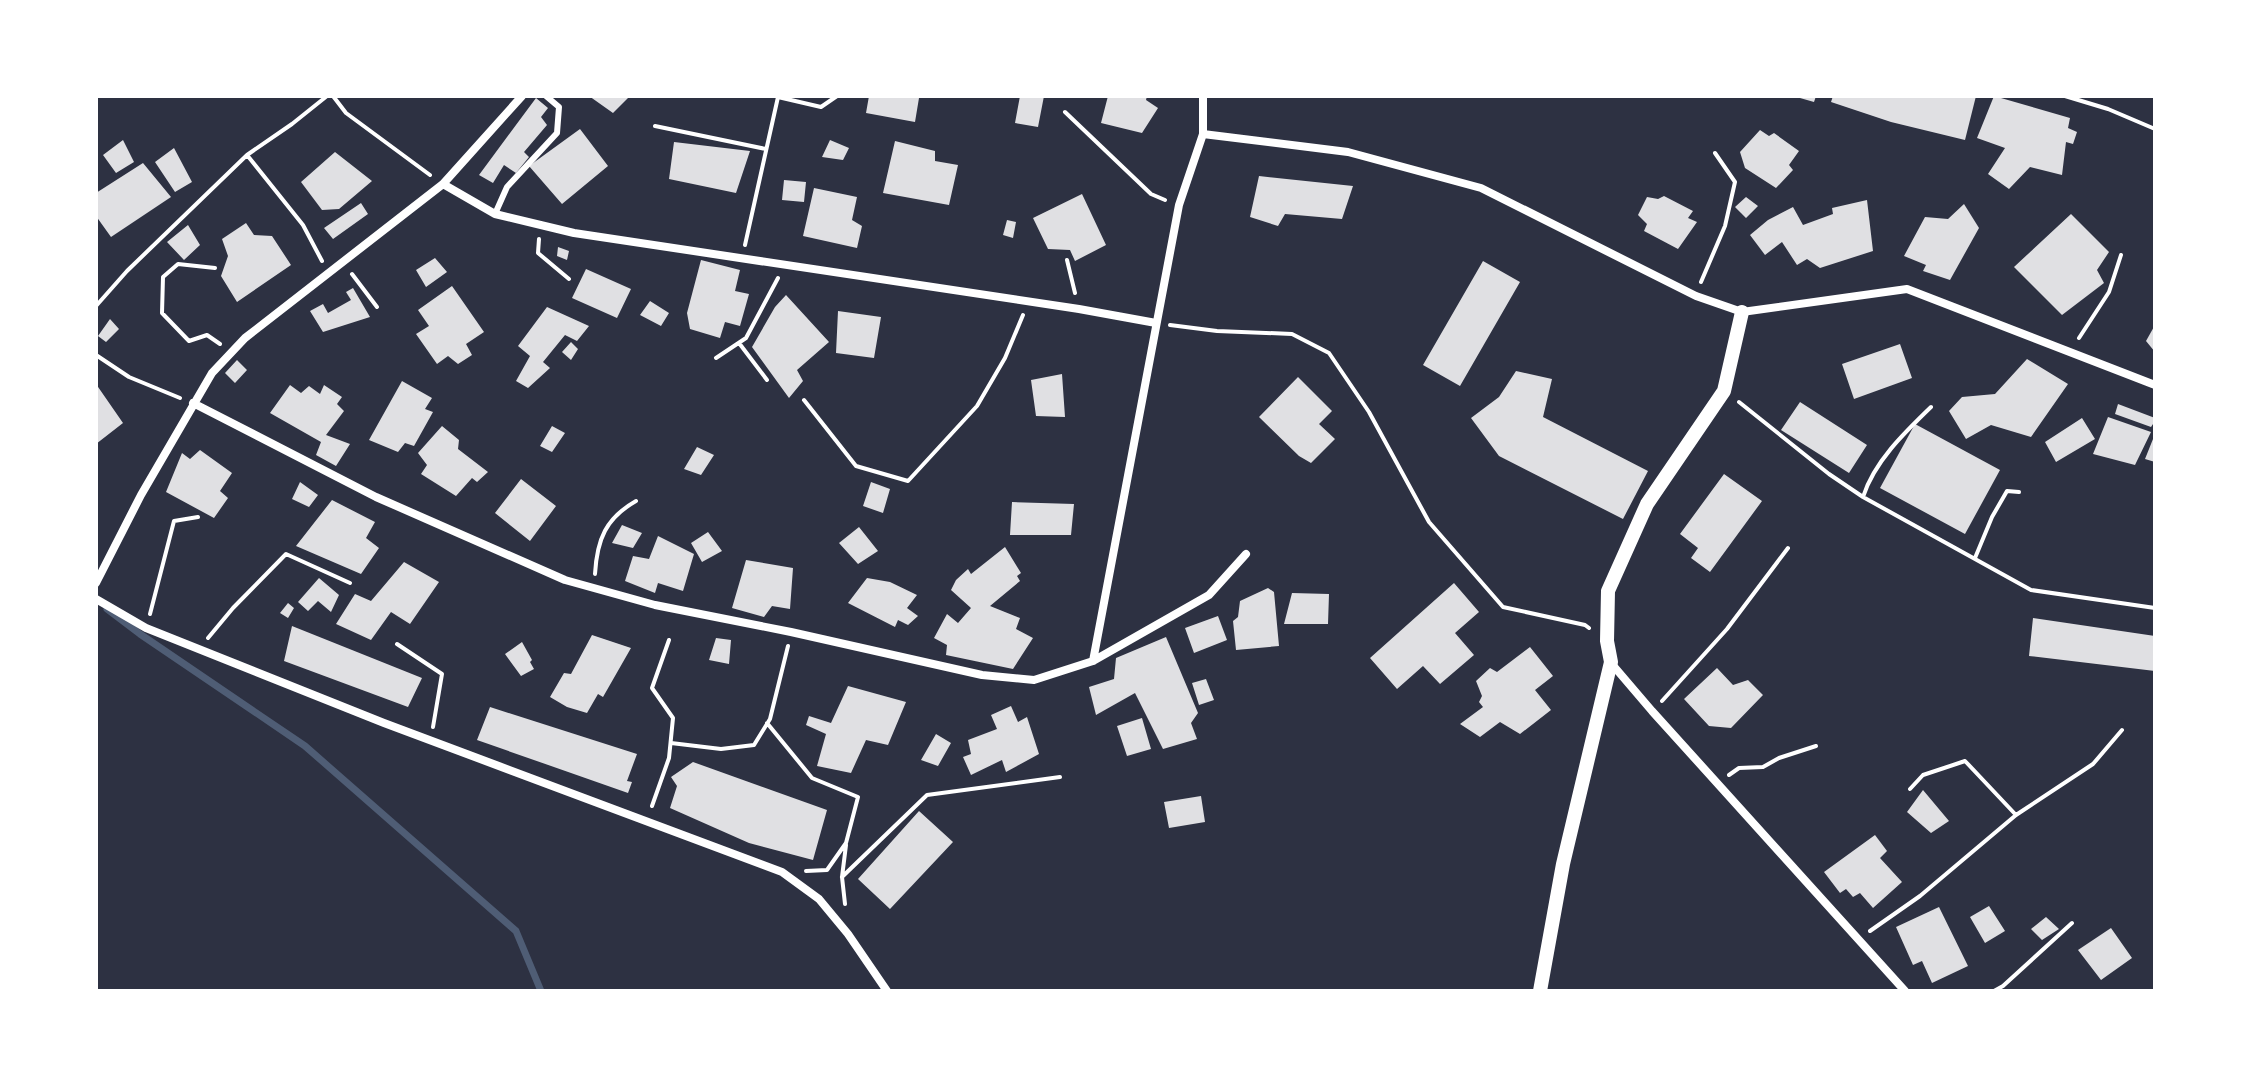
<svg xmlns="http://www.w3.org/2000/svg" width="2251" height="1087" viewBox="0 0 2251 1087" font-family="'PT Sans Narrow',sans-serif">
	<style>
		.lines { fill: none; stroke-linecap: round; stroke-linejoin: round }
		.stream { stroke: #4f5d75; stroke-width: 7 }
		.building { fill: #e0e0e3 }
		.path { stroke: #fff; stroke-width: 4 }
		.service { stroke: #fff; stroke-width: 6 }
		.minor { stroke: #fff; stroke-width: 8 }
		.tertiary { stroke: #fff; stroke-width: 14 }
	</style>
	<rect width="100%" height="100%" fill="#2d3142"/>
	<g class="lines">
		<path class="stream" d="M107,609L140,634L305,746L516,931L541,991"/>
	</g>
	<path class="building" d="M589,96H630L613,113Z
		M869,96L919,98L915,122L866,113Z
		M1020,96H1044L1038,127L1015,123Z
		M1108,96H1147L1146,100L1158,108L1142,133L1101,123Z
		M1793,96H1816L1814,102Z
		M1833,96H1976L1965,140L1891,122L1831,102Z
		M1994,96L2070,118L2068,128L2077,132L2073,144L2066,142L2062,175L2030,167L2009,189L1988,174L2005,148L1977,138Z
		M536,98L548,108L541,117L547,125L524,152L529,157L516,173L504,165L493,183L479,175Z
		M580,129L608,166L562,204L529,166Z
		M1760,130L1769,136L1774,133L1799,151L1789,165L1793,170L1776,188L1745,168L1740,152Z
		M123,140L134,162L116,173L103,155Z
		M830,140L849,148L843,160L822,157Z
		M895,141L935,151V161L958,165L949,205L883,193Z
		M674,142L750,151L736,193L669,179Z
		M174,148L192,182L175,192L155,162Z
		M335,152L372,181L339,209L322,210L301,182Z
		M143,163L171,197L111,237L96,216V193Z
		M1259,176L1353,186L1342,219L1285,214L1278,226L1250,217Z
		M784,180L806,182L804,202L782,200Z
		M814,188L857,197L852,220L862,226L857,248L803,236Z
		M1082,194L1106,245L1075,261L1070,250L1048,249L1033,218Z
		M1664,196L1693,211L1688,218L1697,222L1678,249L1644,231L1647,224L1638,215L1647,197L1658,199Z
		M1746,197L1758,206L1746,218L1735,207Z
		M1867,200L1873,251L1820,268L1807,259L1797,265L1782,242L1765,255L1750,235L1768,220L1793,207L1803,225L1833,214L1832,208Z
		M361,203L368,214L333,239L324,228Z
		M1964,204L1979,228L1950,280L1923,271L1926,265L1904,256L1925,217L1948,219Z
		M2071,214L2109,252L2097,270L2104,283L2062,315L2014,267Z
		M1007,220L1016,222L1013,238L1003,235Z
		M246,223L254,235L272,236L291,265L237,302L221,276L228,256L222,239Z
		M188,225L200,245L184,260L167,242Z
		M558,247L569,251L567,260L557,256Z
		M435,258L447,272L426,287L416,270Z
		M701,260L740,270L735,291L749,294L740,326L725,322L720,338L690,329L687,313Z
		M1483,261L1520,282L1460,386L1423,365Z
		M586,269L631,289L617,318L572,298Z
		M452,286L484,332L466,344L472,355L458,364L448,356L437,364L416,334L429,326L418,310Z
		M353,288L370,317L323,332L310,311L323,304L328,313L351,300L346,292Z
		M786,295L829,342L797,370L803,381L789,398L752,347L775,307Z
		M650,301L669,313L661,326L640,315Z
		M547,307L589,326L577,341L565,335L543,362L550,368L528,388L516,381L530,356L518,346Z
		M838,311L881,317L874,358L836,353Z
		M110,319L119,329L106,342L98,336Z
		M2155,325V352L2146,341Z
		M571,342L578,349L571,360L562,352Z
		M1900,344L1912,378L1854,399L1842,364Z
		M2027,359L2068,384L2031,437L1991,425L1966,439L1949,411L1962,397L1995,394Z
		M237,360L247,370L235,383L225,373Z
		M1516,371L1552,379L1543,417L1648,471L1623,519L1499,456L1471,418L1499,397Z
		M1062,374L1065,417L1036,416L1031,380Z
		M1298,377L1332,411L1319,424L1335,439L1311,463L1299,456L1259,417Z
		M402,381L432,398L425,409L433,412L414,446L405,443L398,452L369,440Z
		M96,384L123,423L96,444Z
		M290,385L301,393L309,386L320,394L324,385L342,397L337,404L344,411L326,435L350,444L336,466L316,455L321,442L270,413Z
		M1800,402L1867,445L1849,473L1781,430Z
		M2118,404L2155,418V421L2151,427L2115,414Z
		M2108,417L2151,432L2135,465L2093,454Z
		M2082,418L2095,439L2056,462L2045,442Z
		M1915,424L2000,470L1965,534L1880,488Z
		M442,426L459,440L458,449L488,472L477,482L472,478L456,496L421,474L427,465L418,453Z
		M552,426L565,433L552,452L540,446Z
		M2155,434V462L2145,459Z
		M697,447L714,455L701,475L684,469Z
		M200,450L232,473L220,491L228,498L214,518L166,492L182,453L190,459Z
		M1724,474L1762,501L1710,572L1691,558L1698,548L1680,534Z
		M521,479L556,506L530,541L495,513Z
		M300,482L318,495L309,507L292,499Z
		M871,482L890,489L883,513L863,506Z
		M332,500L375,522L366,538L379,548L361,574L296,546Z
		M1012,502L1074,504L1071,535H1010Z
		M622,525L642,533L633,548L612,543Z
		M859,527L878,551L858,564L839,543Z
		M708,532L722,551L702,562L691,543Z
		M658,536L694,554L683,591L658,583L655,593L625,581L633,556L649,559Z
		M1005,547L1021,573L1017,576L1020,581L990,606L1020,618L1016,629L1033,638L1013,669L946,655L947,645L934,638L947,614L958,623L971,608L951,590L956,580L968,569L971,574Z
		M746,560L793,568L790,609L772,606L764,617L732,608Z
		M404,562L439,582L410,624L391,612L371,640L336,624L355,594L371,601Z
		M319,578L339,595L331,612L318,601L308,611L298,602Z
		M867,578L890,582L917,595L907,608L918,616L908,625L898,620L895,627L848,603Z
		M1454,583L1479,612L1455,633L1474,655L1440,684L1423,666L1397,689L1370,658Z
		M1268,588L1274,592L1279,646L1236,650L1233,621L1238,617L1240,601Z
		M1292,593L1329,594L1328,624H1284Z
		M288,603L294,608L288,618L280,613Z
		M1218,616L1227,640L1194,653L1185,628Z
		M2033,618L2155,636V671L2029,656Z
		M292,626L422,678L408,707L284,661Z
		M592,635L631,648L603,697L598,694L587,713L567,707L550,697L564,673L571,674Z
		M1166,637L1198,713L1191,723L1197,739L1163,749L1135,693L1096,715L1089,687L1114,679L1116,658Z
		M716,638L731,640L729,664L709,660Z
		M522,642L532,660L530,662L534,669L521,676L505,654Z
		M1530,647L1553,676L1535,690L1551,710L1520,734L1500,722L1480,737L1460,724L1483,707L1479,702L1482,696L1476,681L1490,668L1497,672Z
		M1717,668L1733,685L1748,680L1763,695L1731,728L1709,726L1684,699Z
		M1206,679L1214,700L1199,705L1192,683Z
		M848,686L906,702L888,745L866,740L851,773L817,766L826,734L806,725L809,716L831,723Z
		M1011,706L1018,722L1027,717L1039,754L1006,772L1002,760L971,775L963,757L971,754L968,740L997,729L991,715Z
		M490,707L637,754L627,781L632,782L628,793L477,740Z
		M1142,718L1151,749L1127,756L1117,726Z
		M936,734L951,743L938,766L921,760Z
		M693,762L827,810L813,860L749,843L670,808L677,786L671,777Z
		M1923,790L1949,821L1931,833L1907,812Z
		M1201,796L1205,822L1169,828L1164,802Z
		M919,811L953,842L890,909L858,879Z
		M1875,835L1887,851L1880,858L1902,882L1873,908L1860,893L1853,897L1846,889L1840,893L1824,872Z
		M1989,906L2005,931L1985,943L1970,917Z
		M1939,907L1968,966L1932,983L1922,961L1913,965L1896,927Z
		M2046,917L2059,929L2042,940L2031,929Z
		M2111,928L2132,958L2101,980L2078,950Z"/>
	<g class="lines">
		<path class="path" d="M333,96L346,113L430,175
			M2065,96L2108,109L2155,129
			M1065,112L1151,194L1165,200
			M655,126L766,149
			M539,239L538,253L569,279
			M745,245L778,97L821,107L837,96
			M1067,260L1075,293
			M322,261L303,225L247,155L292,124L327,96
			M215,268L178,264L163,277L162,313L189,341L207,335L220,344
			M352,274L377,307
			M1701,282L1725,226L1735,182L1715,153
			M96,306L127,271L247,155
			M1170,325L1217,331L1292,334L1329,353L1369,412L1429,522L1503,607L1585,625L1589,628
			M2079,338L2109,292L2121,255
			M739,343L767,380
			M96,355L129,377L180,398
			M716,358L746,338L778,278
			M804,400L856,466L908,481L977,406L1005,358L1023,315
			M1739,402L1829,474L1863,497L2031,590L2155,608
			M1863,497C1874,462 1904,433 1931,407
			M1975,558L1992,517L2007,491L2019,492
			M595,574C597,539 606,518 636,501
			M150,614L174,521L198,517
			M208,638L233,608L286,554L350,583
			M397,644L442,674L433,727
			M1662,701L1727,629L1788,548
			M767,723L812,778L858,797L846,843L827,870L806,871
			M671,743L721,749L754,745L770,719L788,646
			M1729,775L1739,768L1763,767L1779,758L1816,746
			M1910,789L1923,775L1965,761L2016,815
			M652,806L669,758L673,718L652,688L669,640
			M842,877L927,795L1060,777
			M845,904L842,877L846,845
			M1870,931L1920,896L2016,815L2093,764L2122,730
			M1994,991L2003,986L2072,923"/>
		<path class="service" d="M495,214L507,187L557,133L559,107L546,96"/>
		<path class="minor" d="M1203,134L1348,152L1481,188L1696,296L1742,312L1907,289L2155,385
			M443,184L495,214L574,233L1079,309L1156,323
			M193,403L376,497L565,580L655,605L791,632L982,675L1034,680L1093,661L1209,595L1246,554
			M96,583L141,495L212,373L245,338L443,184L522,96
			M96,599L146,628L384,723L782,872L819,899L848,934L887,991
			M1093,661L1179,205L1203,134V96
			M1611,663L1652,711L1905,991"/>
		<path class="tertiary" d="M1540,991L1563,864L1611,662L1607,641L1608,591L1647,504L1724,391L1742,312"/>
	</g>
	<rect width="2251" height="1087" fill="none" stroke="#ffffff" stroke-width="196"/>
</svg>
